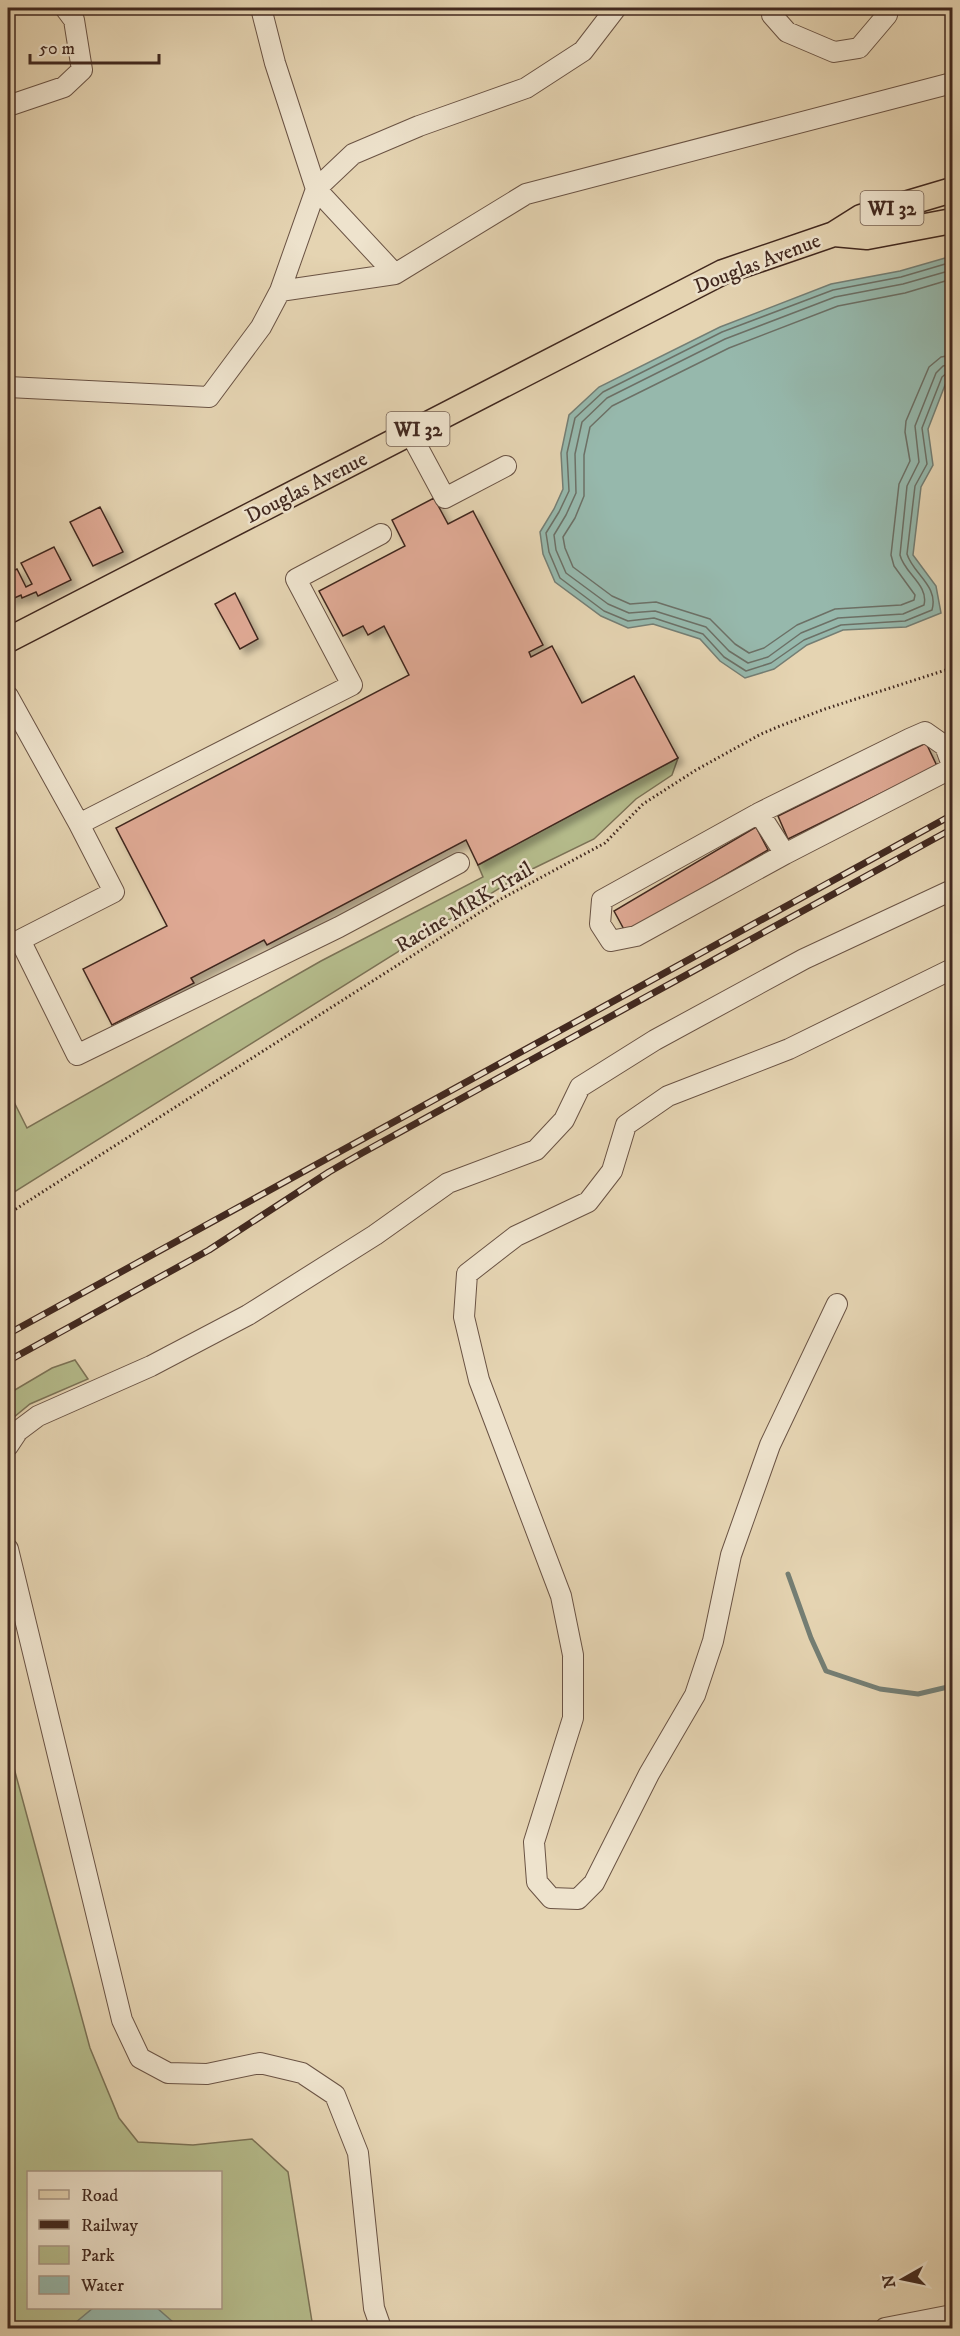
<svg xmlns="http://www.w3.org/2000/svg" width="960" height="2336" viewBox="0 0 960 2336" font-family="'IM FELL DW Pica',serif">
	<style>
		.green { fill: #b5bc8c; stroke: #7b7256; stroke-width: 1.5; fill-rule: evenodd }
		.water { fill: #96b8ac; stroke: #747e74; stroke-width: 1.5 }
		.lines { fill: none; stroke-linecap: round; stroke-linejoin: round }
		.shore { stroke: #6c7066; stroke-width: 1.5 }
		.stream { stroke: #747e74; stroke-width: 5 }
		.building { fill: #dfa994; stroke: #41281f; stroke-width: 1.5; filter: url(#shadow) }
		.minor-casing { stroke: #6a5344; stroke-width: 22 }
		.major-casing { stroke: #41281f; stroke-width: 27 }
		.path { stroke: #41281f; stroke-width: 3; stroke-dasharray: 1.5 3; stroke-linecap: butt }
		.minor { stroke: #eee3cd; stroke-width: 20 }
		.major { stroke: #e5d4b2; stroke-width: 24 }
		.rail-casing { stroke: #41281f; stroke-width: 7 }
		.rail { stroke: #eee3cd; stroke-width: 4.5; stroke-dasharray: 14; stroke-linecap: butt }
		.labels { text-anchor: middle; stroke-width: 5; stroke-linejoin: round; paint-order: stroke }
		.shield { fill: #eee3cd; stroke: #756053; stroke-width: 1.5 }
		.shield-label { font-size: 20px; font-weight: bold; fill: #41281f }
		.street-label { font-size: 21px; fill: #41281f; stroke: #eee3cd }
	</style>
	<defs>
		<filter id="shadow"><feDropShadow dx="5.5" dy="5.5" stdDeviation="3" flood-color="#0004"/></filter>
	</defs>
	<rect width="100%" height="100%" fill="#e5d4b2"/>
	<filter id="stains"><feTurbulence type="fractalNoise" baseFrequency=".00333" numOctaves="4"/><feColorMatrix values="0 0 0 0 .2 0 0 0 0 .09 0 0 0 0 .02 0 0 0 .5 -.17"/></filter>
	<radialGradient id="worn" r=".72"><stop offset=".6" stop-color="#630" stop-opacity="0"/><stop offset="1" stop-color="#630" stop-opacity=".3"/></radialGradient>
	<path class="green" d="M678,758L672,775L636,799L594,839L522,874L8,1196V1090L27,1128L321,961L483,877L478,865Z
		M75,1360L88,1379L30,1404L8,1422V1394L52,1368Z
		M8,1746L90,2048L119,2118L138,2142L193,2145L252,2139L288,2172L313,2328H8ZM28,2172H220V2308H28Z"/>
	<path class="water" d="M952,256V376L947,380L928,429L933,465L921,487L913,555L936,586L941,613L906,627L843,630L807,645L774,669L745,678L720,661L700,639L653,624L628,628L601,616L555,582L543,554L540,532L554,509L563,489L561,453L569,415L599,387L720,327L831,284L900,271Z
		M93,2308H157L173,2322L172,2328H69Z"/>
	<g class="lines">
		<path class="shore" d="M952,262L901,277L833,290L722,332L603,392L575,418L567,453L569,491L559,512L546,533L549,552L560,578L604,611L628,621L654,618L703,634L724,657L746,671L771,663L804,640L841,625L905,621L932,610C939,586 913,574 907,554L915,486L927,464L922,428L942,377L948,372H952
			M952,270L903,284L835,297L725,339L607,398L582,422L575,454L576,493L566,515L554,535L556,550L566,573L608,604L629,613L655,611L706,627L729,651L748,663L768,657L801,633L838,618L903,614L924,605C929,585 904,573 900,555L907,486L919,462L915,426L936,373L943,366L952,364
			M952,279L905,293L838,306L729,348L612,406L590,427L584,455V496L575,518L563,537L565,548L573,567L612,596L630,604L656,602L710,619L735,644L749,653L764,648L797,625L835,609L901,605L914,600L915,595L894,566L891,555L899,484L910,461L905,432L906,421L929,367L941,357L952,355"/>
		<path class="stream" d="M788,1574L811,1638L826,1671L880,1689L918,1694L952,1686"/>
	</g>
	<path class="building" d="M434,498L448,524L473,511L543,645L529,652L531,657L552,646L582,703L634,676L678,758L478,865L466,840L267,945L264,940L191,978L194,983L112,1025L83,969L167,926L116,828L409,675L384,626L368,635L363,626L343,636L319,591L405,546L392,520Z
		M100,507L123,552L93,566L70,522Z
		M54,547L71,580L38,596L36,592L22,598L21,595L10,600L8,595V573L17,569L26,587L32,584L21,563Z
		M235,593L258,639L240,649L215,604Z
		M926,743L937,766L788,839L778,816Z
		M756,827L768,850L626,933L614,911Z"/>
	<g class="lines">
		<defs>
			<path id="minor" d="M261,8L275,63L316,189L395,274
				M773,8L772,15L787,32L834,52L859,48L887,15L888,8
				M8,106L64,87L82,70L74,20L65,8
				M280,291L395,274L526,194L952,83
				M8,387L209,397L261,327L280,291L316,189L353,154L419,126L526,88L583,51L616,8
				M410,433L445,498L506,466
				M8,696L79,824L352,685L296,579L381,534
				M952,765L945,746L925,732L909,739L759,813L602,900L600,924L611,941L636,936L785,854L952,768
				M759,813L785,854
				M79,824L114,892L20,940L77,1055L339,927L459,863
				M837,1304L770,1445L731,1555L713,1641L695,1695L649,1774L594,1883L578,1899L551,1898L537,1882L534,1842L573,1718V1655L561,1596L479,1380L464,1317L467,1274L516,1236L588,1202L612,1171L626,1125L668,1096L789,1049L952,969
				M8,1446L18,1431L38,1416L151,1366L248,1315L375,1235L448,1183L536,1150L564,1120L580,1087L655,1040L804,959L952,890
				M8,1549L122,2020L140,2058L168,2073L207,2074L260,2063L302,2073L335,2095L358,2153L374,2308L381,2328
				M885,2328L952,2315"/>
			<path id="major" d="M834,234L867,237L952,221
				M8,640L723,272L834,234L861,217L952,190"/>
		</defs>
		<use href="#minor" class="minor-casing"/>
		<use href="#major" class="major-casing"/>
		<path class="path" d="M8,1214L501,899L605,843L643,804L696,770L761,734L780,726L825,709L952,668"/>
		<use href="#minor" class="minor"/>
		<use href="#major" class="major"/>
		<defs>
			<path id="rail" d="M8,1334L952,815
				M8,1361L209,1250L329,1172L362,1153L952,829"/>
		</defs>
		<use href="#rail" class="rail-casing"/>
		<use href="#rail" class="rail"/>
	</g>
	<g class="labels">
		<g class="shield">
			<rect x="860.5" y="191" width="63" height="34" rx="4.5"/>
			<rect x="386.5" y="412" width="63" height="34" rx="4.5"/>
		</g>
		<g class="shield-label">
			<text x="892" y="215">WI 32</text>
			<text x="418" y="436">WI 32</text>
		</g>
		<g class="street-label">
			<text transform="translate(757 263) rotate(-21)" y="7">Douglas Avenue</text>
			<text transform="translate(306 487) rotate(-27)" y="7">Douglas Avenue</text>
			<text transform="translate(464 907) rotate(-31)" y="7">Racine MRK Trail</text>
		</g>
	</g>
	<rect width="960" height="2336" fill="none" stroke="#e5d4b2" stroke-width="30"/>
	<rect x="9" y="9" width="942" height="2318" fill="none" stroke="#41281f" stroke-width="3"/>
	<rect x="15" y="15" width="930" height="2306" fill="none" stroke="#41281f" stroke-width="1.5"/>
	<rect x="27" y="2171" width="195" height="138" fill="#eee3cd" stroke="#a99887" stroke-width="1.5"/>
	<rect x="39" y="2190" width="30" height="9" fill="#e5d4b2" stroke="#a99887" stroke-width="1.5"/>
	<text x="81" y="2201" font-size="18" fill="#41281f">Road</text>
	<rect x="39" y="2220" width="30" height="9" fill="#41281f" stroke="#a99887" stroke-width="1.5"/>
	<text x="81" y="2231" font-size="18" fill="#41281f">Railway</text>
	<rect x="39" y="2246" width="30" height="18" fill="#b5bc8c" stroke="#a99887" stroke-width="1.5"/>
	<text x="81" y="2261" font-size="18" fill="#41281f">Park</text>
	<rect x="39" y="2276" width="30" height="18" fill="#96b8ac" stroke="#a99887" stroke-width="1.5"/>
	<text x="81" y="2291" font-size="18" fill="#41281f">Water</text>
	<g transform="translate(903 2279) rotate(261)" stroke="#eee3cd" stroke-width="4.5" paint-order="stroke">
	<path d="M0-4.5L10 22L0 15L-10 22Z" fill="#41281f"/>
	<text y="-9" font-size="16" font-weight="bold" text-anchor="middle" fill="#41281f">N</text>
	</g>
	<path d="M30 54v9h129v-9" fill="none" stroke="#41281f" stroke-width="3"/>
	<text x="39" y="54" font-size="18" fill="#41281f" stroke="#eee3cd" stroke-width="4.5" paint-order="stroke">50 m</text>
	<rect width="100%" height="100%" filter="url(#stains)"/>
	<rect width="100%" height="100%" fill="url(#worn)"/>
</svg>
